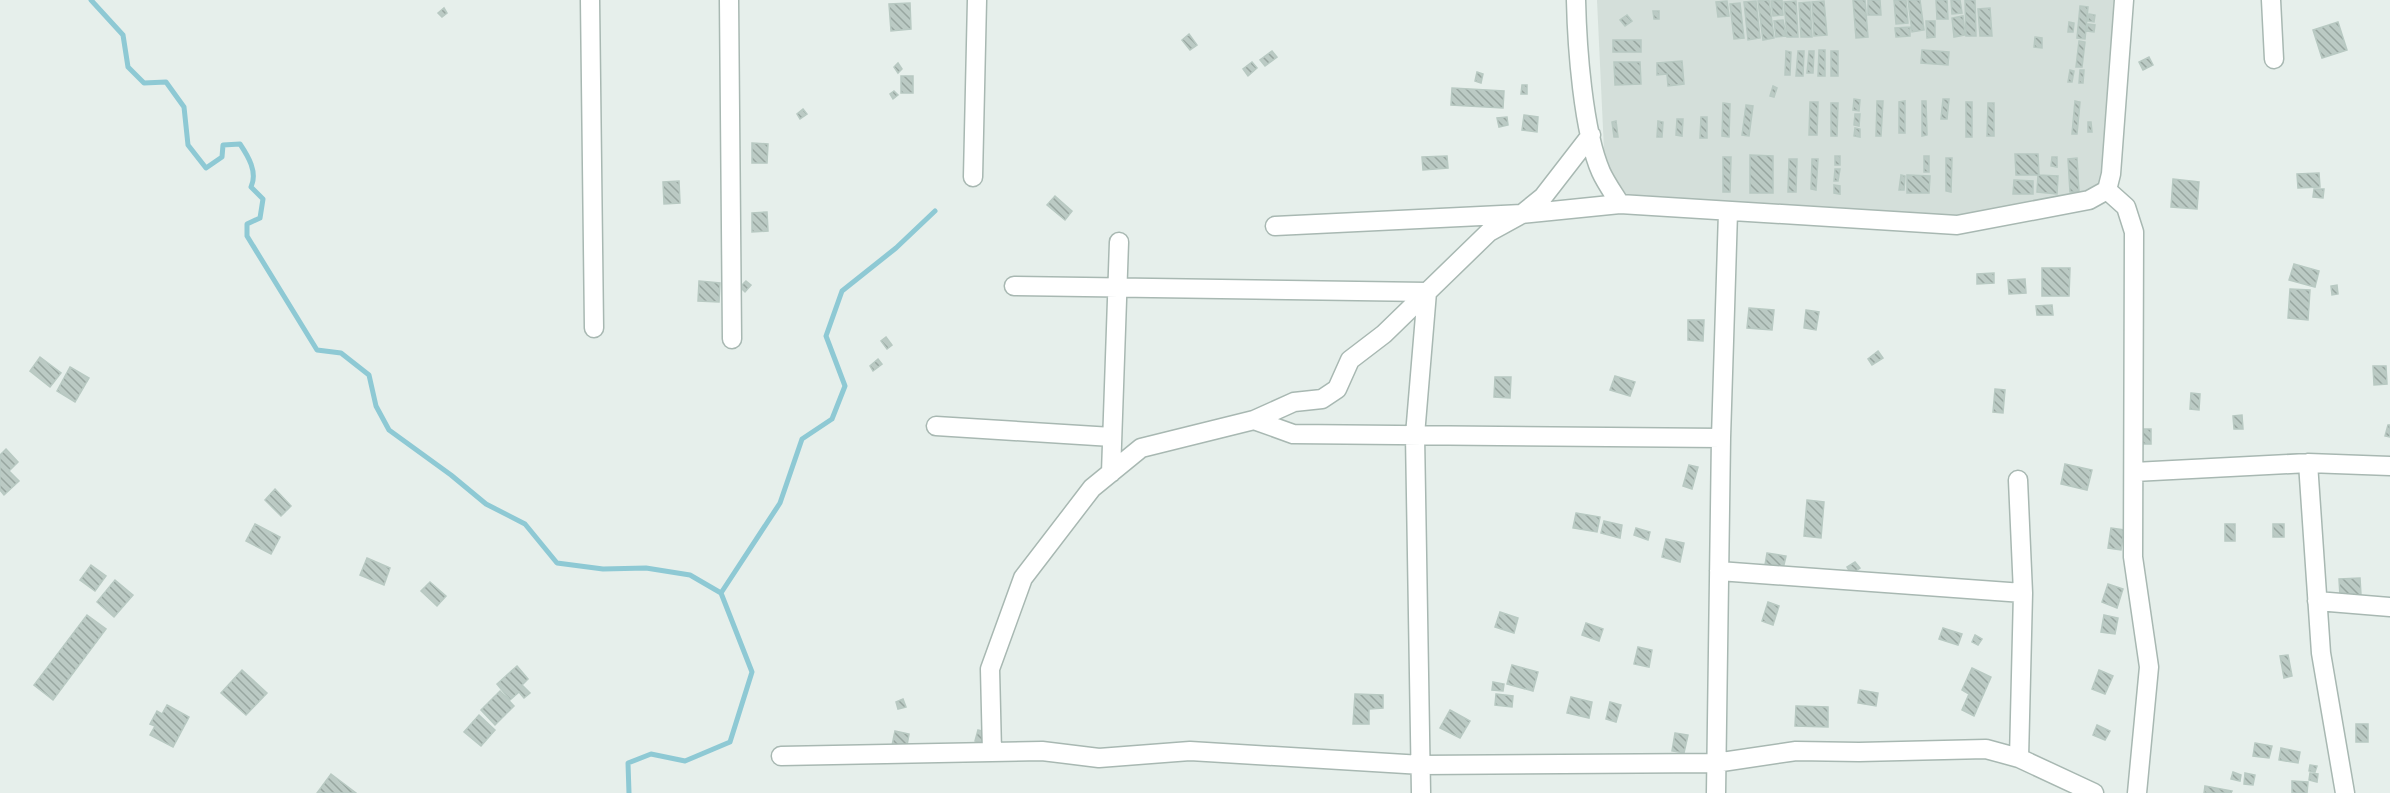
<svg xmlns="http://www.w3.org/2000/svg" width="2390" height="793" viewBox="0 0 2390 793" font-family="'Titillium Web',sans-serif">
	<style>
		.built { fill: #d4dfda }
		.lines { fill: none; stroke-linecap: round; stroke-linejoin: round }
		.stream { stroke: #8ec9d4; stroke-width: 5 }
		.building { fill: url(#building-back-hatch); stroke: #b8c9c2; stroke-width: 1.5 }
		.street-casing { stroke: #a8b8b2; stroke-width: 21 }
		.street { stroke: #fff; stroke-width: 18 }
	</style>
	<defs>
		<pattern id="building-back-hatch" width="6" height="6" patternUnits="userSpaceOnUse" patternTransform="scale(1.5)"><rect width="6" height="6" fill="#bbcac4"/><path d="M-1 5l2 2M0 0l6 6M5-1l2 2" fill="none" stroke="#98a6a0"/></pattern>
	</defs>
	<rect width="100%" height="100%" fill="#e6efeb"/>
	<path class="built" d="M1597,0H2117L2102,189L1965,217L1606,193Z"/>
	<g class="lines">
		<path class="stream" d="M91,0L123,35L128,67L144,83L166,82L184,107L188,145L206,168L222,157L223,145L240,144C248,156 258,172 251,187L263,199L260,218L247,224V236L317,350L341,353L369,375L376,406L389,430L451,475L486,504L525,524L557,563L603,569L646,568L690,575L721,593L752,672L730,742L685,761L651,754L628,763L629,793
			M721,593L780,503L802,439L832,419L845,386L826,336L842,291L896,248L935,211"/>
	</g>
	<path class="building" d="M1769,0L1774,38L1763,40L1758,1Z
		M1782,0L1783,15L1773,16L1771,1Z
		M1853,0H1865L1868,37L1856,38Z
		M1868,0H1880L1881,15H1868Z
		M1894,0H1906L1908,23L1896,24Z
		M1908,0H1920L1924,30L1912,32Z
		M1936,0H1947L1948,19H1937Z
		M1951,0H1960L1962,13L1952,14Z
		M1965,0H1975L1976,36H1966Z
		M1727,1L1729,16L1718,17L1716,2Z
		M1756,1L1760,38L1748,40L1744,2Z
		M1796,1L1798,37H1787L1784,2Z
		M1824,1L1827,35L1814,36L1812,2Z
		M1810,2L1812,37H1801L1799,3Z
		M910,3L911,29L891,31L889,4Z
		M1740,3L1744,38L1734,39L1730,4Z
		M2080,6L2088,7L2085,39L2077,38Z
		M444,8L447,13L442,17L438,13Z
		M1990,8L1992,36H1980L1978,9Z
		M1653,11H1659V19H1654Z
		M2089,14L2095,15L2094,22L2088,21Z
		M1627,15L1632,21L1625,26L1620,20Z
		M1963,16L1965,35L1954,37L1952,18Z
		M1783,20L1786,36L1776,37L1774,21Z
		M1926,21H1935V37L1927,38Z
		M2069,22L2074,23L2073,32H2068Z
		M2338,22L2347,50L2322,58L2313,30Z
		M2088,24L2095,25L2094,32L2087,31Z
		M1910,27V36L1896,37L1895,28Z
		M1189,34L1197,45L1190,50L1182,40Z
		M2035,37L2042,38V48L2034,47Z
		M1613,40H1641V52H1613Z
		M2079,41L2085,42L2082,67H2076Z
		M1819,50H1825V76H1818Z
		M1922,50L1949,52L1948,65L1921,63Z
		M1272,51L1277,57L1265,66L1260,60Z
		M1786,51L1791,52L1790,75H1785Z
		M1798,51H1804L1803,76H1796Z
		M1809,51H1814L1813,73H1807Z
		M1831,51H1838V76H1831Z
		M2149,57L2153,65L2143,70L2139,62Z
		M1682,61L1684,84L1668,86L1667,74L1657,75V63Z
		M1252,62L1257,68L1248,76L1243,69Z
		M1614,62H1640L1641,84L1615,85Z
		M898,63L902,69L898,73L894,67Z
		M2070,70L2074,71L2072,82H2068Z
		M2080,70H2084L2083,83H2079Z
		M1477,72L1483,74L1481,83L1475,81Z
		M901,76H913V93H901Z
		M1522,85H1527V94H1521Z
		M1773,86L1777,88L1774,97L1770,96Z
		M1452,88L1504,91L1503,108L1451,105Z
		M894,91L898,95L893,99L890,94Z
		M1854,99L1860,100L1859,111L1853,110Z
		M1943,99H1949L1947,119H1941Z
		M1877,101H1883L1881,136H1876Z
		M1905,101V133H1899V102Z
		M1922,101H1926L1927,135L1922,136Z
		M2075,101L2080,102L2077,134H2072Z
		M1810,102H1818L1817,135H1809Z
		M1966,102H1972V137H1966Z
		M1723,103L1730,104L1729,137L1722,136Z
		M1831,103H1838L1837,136H1831Z
		M1988,103H1994V136H1987Z
		M1746,105L1753,106L1749,136L1742,135Z
		M803,109L807,114L800,119L797,114Z
		M1855,114H1860L1859,126L1854,125Z
		M1524,115L1538,117L1537,132L1522,130Z
		M1507,117L1508,125L1499,127L1497,118Z
		M1701,117H1707V138H1700Z
		M1677,119H1683L1682,136L1676,135Z
		M1616,121L1618,137H1614L1612,122Z
		M1658,121L1663,122L1662,137H1657Z
		M2088,122H2091L2092,132H2088Z
		M1855,128L1860,129V137L1854,136Z
		M752,143L768,144L767,163H752Z
		M2015,154H2038L2039,175H2016Z
		M1750,155L1773,156V193H1750Z
		M1447,156L1448,168L1423,170L1422,157Z
		M1835,156H1840V165H1835Z
		M1924,156H1929V172H1924Z
		M1723,157H1731L1730,192H1723Z
		M2052,157H2057V167L2051,166Z
		M1946,158H1952L1951,192L1946,191Z
		M2077,158L2079,192H2070L2068,159Z
		M1789,159H1797L1796,192H1788Z
		M1812,159H1818L1816,190L1811,189Z
		M1835,169H1840L1838,181H1834Z
		M2319,173L2320,187L2298,188L2297,174Z
		M1901,175L1905,176L1904,190H1899Z
		M1907,175L1930,176L1929,193H1907Z
		M2038,175L2058,176L2057,194L2037,192Z
		M2173,179L2199,182L2197,209L2171,207Z
		M2014,180L2033,181V194H2013Z
		M679,181L680,203L664,204L663,182Z
		M1834,185L1840,186V194L1834,193Z
		M2314,189H2324L2323,198L2313,197Z
		M1055,196L1072,211L1065,220L1047,205Z
		M767,212L768,231L752,232V213Z
		M2294,264L2319,271L2315,287L2289,280Z
		M2042,268H2070L2069,296H2042Z
		M1994,273V283L1977,284V274Z
		M2025,279L2026,293L2009,294L2008,280Z
		M699,281L720,283L719,302L698,301Z
		M746,281L751,285L745,292L740,287Z
		M2337,285L2338,294L2332,295L2331,286Z
		M2290,289L2310,290L2308,320L2288,318Z
		M2052,305L2053,315H2037L2036,306Z
		M1749,308L1774,310L1772,330L1747,328Z
		M1806,310L1819,312L1816,330L1804,328Z
		M1688,320H1704L1703,341L1688,340Z
		M886,337L892,345L887,349L881,341Z
		M1878,351L1883,358L1872,365L1868,359Z
		M40,357L61,373L50,387L30,371Z
		M878,359L882,364L873,371L870,366Z
		M2373,366H2386L2387,384L2374,385Z
		M70,367L89,378L75,402L57,391Z
		M1615,376L1635,382L1630,396L1610,390Z
		M1495,377H1511L1510,398L1494,397Z
		M1995,389L2005,390L2003,413L1993,412Z
		M2191,393L2200,394L2199,410L2190,409Z
		M2242,415L2243,429H2234L2233,416Z
		M2388,425H2390V437L2385,436Z
		M2142,429H2151V444H2142Z
		M6,449L18,462L9,471L19,481L4,495L0,490V455Z
		M2065,464L2092,470L2087,490L2061,484Z
		M1689,465L1698,467L1692,489L1683,486Z
		M275,489L291,506L281,516L265,500Z
		M1807,500L1824,502L1821,538L1804,536Z
		M1576,513L1600,517L1597,532L1573,528Z
		M1604,521L1622,525L1620,538L1601,533Z
		M255,524L280,537L271,554L246,541Z
		M2225,524H2235V541H2225Z
		M2273,524H2284V537H2273Z
		M1636,528L1650,532L1648,540L1634,535Z
		M2111,528L2124,530L2121,550L2108,548Z
		M1666,539L1684,543L1680,562L1662,557Z
		M1767,553L1786,556L1783,569L1765,565Z
		M367,558L390,568L384,585L360,575Z
		M1855,562L1860,568L1851,574L1847,567Z
		M91,565L106,576L95,591L80,580Z
		M2360,578L2361,595L2340,596L2339,579Z
		M115,580L133,595L114,617L97,602Z
		M430,582L446,596L437,606L421,591Z
		M2108,584L2123,589L2117,608L2102,602Z
		M1768,602L1779,606L1773,625L1762,621Z
		M1500,612L1518,618L1514,633L1495,627Z
		M87,615L106,629L53,700L34,685Z
		M2104,615L2118,618L2115,634L2101,632Z
		M1586,623L1603,629L1599,641L1582,635Z
		M1943,628L1962,634L1958,645L1939,639Z
		M1975,635L1982,639L1978,645L1972,642Z
		M1638,647L1652,650L1649,667L1634,664Z
		M2288,655L2292,676L2284,678L2280,656Z
		M1512,665L1538,672L1533,691L1507,684Z
		M517,666L528,679L522,685L530,693L524,698L519,692L510,700L497,684Z
		M1972,668L1991,677L1974,716L1962,710L1969,694L1962,690Z
		M242,670L267,693L246,715L221,693Z
		M2099,670L2113,676L2105,694L2092,689Z
		M1493,682L1504,684L1503,691L1492,690Z
		M1860,690L1878,693L1876,706L1858,703Z
		M500,691L514,706L495,725L481,710Z
		M1355,694L1383,695V708L1369,709V724H1353Z
		M1496,694L1513,696L1512,707L1495,705Z
		M1571,697L1592,702L1589,718L1567,713Z
		M903,699L906,707L898,709L896,702Z
		M1610,702L1621,705L1616,722L1606,719Z
		M167,705L189,717L173,747L150,735L155,726L150,724L157,711L162,714Z
		M1796,706L1828,707V727L1795,726Z
		M1450,710L1470,721L1460,738L1440,728Z
		M479,715L495,730L481,746L464,732Z
		M2356,724H2368V742H2356Z
		M2097,725L2110,731L2105,740L2093,735Z
		M978,730L994,734L991,745L975,741Z
		M895,731L909,734L905,757L890,755Z
		M1675,733L1688,735L1684,753L1672,751Z
		M2255,743L2272,746L2269,758L2253,756Z
		M2281,748L2300,752L2298,763L2279,760Z
		M2310,765L2317,766L2315,772L2309,771Z
		M2233,772L2241,775L2240,781L2231,779Z
		M2245,773L2255,775L2253,785L2244,784Z
		M2310,773L2318,774L2317,782L2309,780Z
		M331,774L356,793H317Z
		M2292,781L2308,782L2307,793H2292Z
		M2205,786L2232,791L2231,793H2204Z"/>
	<g class="lines">
		<defs>
			<path id="street" d="M590,0L594,328
				M729,0L732,339
				M1576,0C1577,46 1583,131 1601,172C1606,183 1614,194 1620,204
				M2271,0L2274,59
				M973,177L977,0
				M2107,190L2126,207L2134,232L2133,557L2149,667L2137,793
				M1275,226L1522,214L1620,204L1957,225L2089,200L2107,190L2111,174L2124,0
				M1014,286L1427,292L1415,435L1421,793
				M1254,420L1293,434L1721,438
				M936,426L1112,437
				M2308,463L2321,653L2345,793
				M2134,472L2308,463L2390,466
				M1111,473L1119,242
				M2018,480L2023,593L2019,758
				M1719,571L2023,593
				M2317,601L2390,607
				M992,752L990,669L1023,578L1092,488L1141,448L1254,420L1294,402L1322,399L1337,389L1350,360L1384,334L1489,232L1522,214L1543,197L1591,135
				M781,756L1042,751L1099,758L1190,751L1422,765L1715,763L1796,751L1859,752L1986,749L2019,758L2094,793
				M1716,793L1721,438L1728,212"/>
		</defs>
		<use href="#street" class="street-casing"/>
		<use href="#street" class="street"/>
	</g>
</svg>
